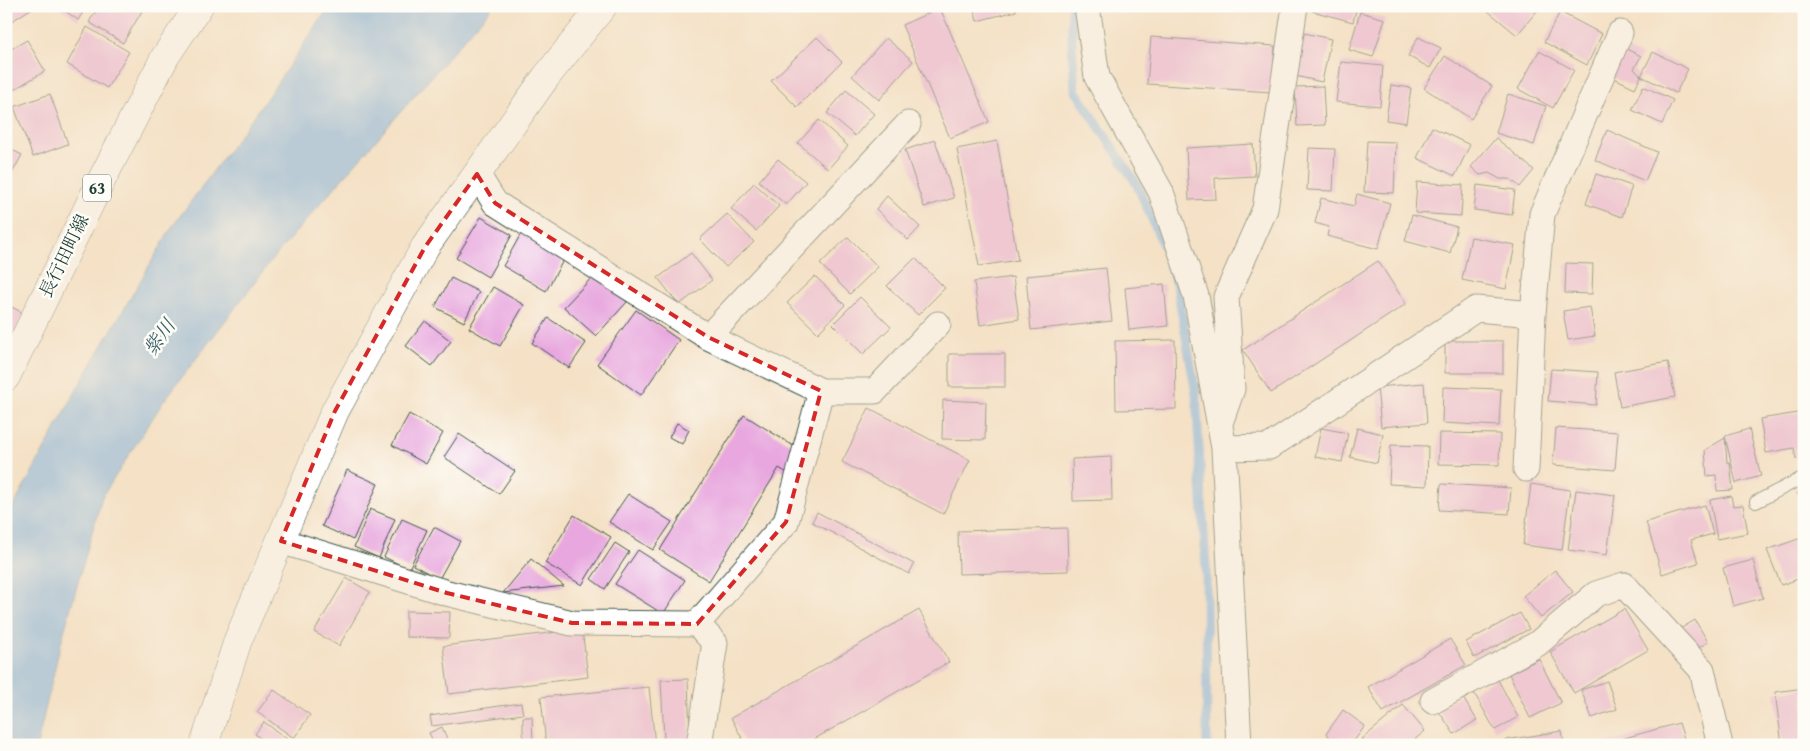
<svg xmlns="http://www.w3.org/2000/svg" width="1810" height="751" viewBox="0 0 1810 751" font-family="'Gentium Book Plus','Noto Serif JP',serif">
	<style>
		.water { fill: #76b0e7; stroke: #4a768e }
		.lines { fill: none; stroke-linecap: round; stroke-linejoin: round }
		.stream { stroke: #76b0e7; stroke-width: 9 }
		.building { fill: #e8a8df }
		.lane-casing { stroke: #3f564a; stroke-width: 14 }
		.street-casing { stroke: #3f564a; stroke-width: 27 }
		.secondary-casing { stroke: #3f564a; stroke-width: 29 }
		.primary-casing { stroke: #3f564a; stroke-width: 29 }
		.lane { stroke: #fff; stroke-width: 12 }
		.street { stroke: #fff; stroke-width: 25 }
		.secondary { stroke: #fff; stroke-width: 28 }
		.primary { stroke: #fff; stroke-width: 28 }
		.marked { fill: none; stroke: #d62828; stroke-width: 4; stroke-dasharray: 10 6; stroke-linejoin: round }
		.labels { text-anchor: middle; stroke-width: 5; stroke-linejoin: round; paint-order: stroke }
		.shield { fill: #fdfcf7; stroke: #62766e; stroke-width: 1 }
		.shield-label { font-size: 16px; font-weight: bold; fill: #1f3d34 }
		.street-label { font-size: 18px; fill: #1f3d34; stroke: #fdfcf7 }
		.water-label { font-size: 19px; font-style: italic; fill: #39606a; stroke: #fdfcf7 }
	</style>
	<rect width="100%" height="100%" fill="#fdfcf7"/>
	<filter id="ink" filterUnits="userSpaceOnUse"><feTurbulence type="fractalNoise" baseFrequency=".02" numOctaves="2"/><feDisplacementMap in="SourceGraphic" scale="10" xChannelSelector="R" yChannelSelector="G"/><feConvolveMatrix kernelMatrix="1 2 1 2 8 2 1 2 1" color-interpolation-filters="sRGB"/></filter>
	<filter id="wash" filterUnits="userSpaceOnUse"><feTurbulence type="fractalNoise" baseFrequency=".0096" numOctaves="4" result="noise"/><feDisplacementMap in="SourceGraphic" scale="20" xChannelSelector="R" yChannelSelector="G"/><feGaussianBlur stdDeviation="1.12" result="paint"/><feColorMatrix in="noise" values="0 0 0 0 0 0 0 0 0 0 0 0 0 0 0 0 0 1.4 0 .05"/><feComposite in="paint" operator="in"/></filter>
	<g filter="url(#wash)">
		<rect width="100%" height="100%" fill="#f4e1c6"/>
		<path class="water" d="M330,6H493L275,256L163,402L102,497L60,646L37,745H6V520L81,382L172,227L260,108Z"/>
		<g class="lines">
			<path class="stream" d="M1072,6V44L1075,90L1136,183L1164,247L1177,287L1196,394L1206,569L1207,745"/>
		</g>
		<g id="blocks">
			<path class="building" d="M6,6H35L6,25Z
				M58,6H87L78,20Z
				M99,6H145L123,43L89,22Z
				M973,6H1015L1016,11L977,21Z
				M1313,6H1357L1353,22L1312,11Z
				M1482,6H1541L1517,35Z
				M940,8L989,122L950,138L902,25Z
				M1360,12L1385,19L1373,57L1349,50Z
				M1560,12L1602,34L1587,65L1544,42Z
				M87,27L129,52L107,88L67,64Z
				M1304,33L1331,39L1322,82L1295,76Z
				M817,37L842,62L797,107L771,81Z
				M1151,37L1275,46L1272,92L1147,84Z
				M1418,37L1441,48L1430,68L1408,56Z
				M886,38L913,61L879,100L852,76Z
				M27,40L45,71L8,93L6,90V52Z
				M1622,47L1641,56L1634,69L1641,76L1635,88L1608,75Z
				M1539,51L1574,70L1553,108L1518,89Z
				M1653,52L1688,69L1676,93L1641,76Z
				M1445,56L1492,86L1471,119L1424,88Z
				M1341,62L1383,66L1380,106L1336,102Z
				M1391,85L1411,88L1406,123L1386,120Z
				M1323,86L1325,125L1297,126L1295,87Z
				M1643,86L1673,100L1662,124L1632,110Z
				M846,90L874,114L855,136L827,113Z
				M50,94L68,144L33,157L14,107Z
				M1508,94L1546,106L1534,145L1496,133Z
				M819,120L848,146L828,169L798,143Z
				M1432,127L1470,145L1455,176L1417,158Z
				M1607,130L1657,152L1645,181L1595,160Z
				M1496,138L1534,170L1520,187L1510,179H1500L1489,173L1480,175L1471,167Z
				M935,140L954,198L924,207L905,150Z
				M997,141L1018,260L979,266L957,149Z
				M1367,141L1396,142L1394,193L1364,192Z
				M1253,144L1255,176L1215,178L1216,199L1189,200L1186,148Z
				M6,147L22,155L6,184Z
				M1309,148L1335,149L1333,191L1307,190Z
				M778,159L806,182L786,205L759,181Z
				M1596,174L1632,186L1622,217L1586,204Z
				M1417,182L1463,185L1461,216L1415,213Z
				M754,183L779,206L756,231L731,209Z
				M1477,185L1515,190L1512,215L1474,210Z
				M1357,194L1390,203L1378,249L1327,236L1329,227L1315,223L1321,198L1354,206Z
				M887,196L920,227L908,240L876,209Z
				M727,214L754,242L726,267L700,239Z
				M1412,215L1457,227L1450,253L1405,241Z
				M481,217L512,235L488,277L456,258Z
				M522,232L565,257L546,291L503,266Z
				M848,237L878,267L850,294L820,264Z
				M1471,237L1515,245L1506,289L1462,280Z
				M691,253L712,280L679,305L658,278Z
				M915,258L945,288L918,315L887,286Z
				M1378,261L1406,304L1271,393L1243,350Z
				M1566,263L1593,264L1592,294L1565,293Z
				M1106,268L1112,321L1031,330L1026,276Z
				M596,273L627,302L596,336L564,307Z
				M815,276L845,305L818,333L787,303Z
				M1013,277L1019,319L980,325L974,282Z
				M451,278L479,292L464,322L435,307Z
				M1164,284L1168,326L1129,330L1125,288Z
				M493,287L524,305L500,346L469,328Z
				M860,297L891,327L863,354L833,324Z
				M6,304L25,314L6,351Z
				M1590,307L1595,336L1568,340L1563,311Z
				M636,310L679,340L641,395L597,364Z
				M548,318L586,343L569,368L532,343Z
				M425,321L451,341L432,366L406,346Z
				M1175,340L1176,409L1116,410L1115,341Z
				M1445,341H1503V373H1445Z
				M949,354H1005V387H949Z
				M1668,362L1675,397L1620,407L1614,372Z
				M1551,369L1598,372L1596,405L1548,401Z
				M1424,383L1427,423L1381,427L1377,387Z
				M1443,387L1501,389L1499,426L1442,423Z
				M943,400L986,402L985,440L942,439Z
				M869,408L970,460L943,514L842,462Z
				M1804,412V457L1796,459L1794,448L1766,453L1760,419Z
				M409,414L443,433L426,464L392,445Z
				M744,415L803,452L789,474L779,468L709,581L660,550Z
				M677,423L689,430L682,444L669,437Z
				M1321,428L1348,433L1342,462L1315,457Z
				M1357,428L1383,434L1377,463L1350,457Z
				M1556,428L1618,432L1615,470L1553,465Z
				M1749,429L1761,476L1736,483L1725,436Z
				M1439,433L1500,434L1499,465L1438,464Z
				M459,434L515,471L499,494L444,457Z
				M1725,438L1727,462H1730L1733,490L1717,491L1716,475L1707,476L1705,450Z
				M1391,445L1428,446L1427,486L1389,484Z
				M1111,457L1112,500L1073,501L1072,459Z
				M347,470L378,484L353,540L322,526Z
				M1441,484L1511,488L1509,514L1439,510Z
				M1531,484L1570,490L1562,550L1523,545Z
				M1576,490L1615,495L1607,555L1568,550Z
				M1804,490V506L1797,493Z
				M628,494L672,522L653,550L609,522Z
				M1731,496L1733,506L1743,505L1748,533L1717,539L1710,500Z
				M1705,505L1713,534L1691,540L1698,563L1662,574L1646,522Z
				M370,509L395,519L379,558L354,547Z
				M817,512L914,564L909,574L812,522Z
				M574,515L611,537L582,585L545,563Z
				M402,519L427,530L409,569L384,557Z
				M434,527L460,541L439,579L413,565Z
				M1067,528L1068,571L959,574L958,531Z
				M1804,537V577L1781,585L1767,550Z
				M615,543L629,552L605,589L591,579Z
				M638,550L685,580L663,614L615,584Z
				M531,559L564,586L503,593Z
				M1753,560L1763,598L1733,606L1723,568Z
				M1555,570L1573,592L1541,618L1523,596Z
				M346,578L370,592L339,646L314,632Z
				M1804,599V610L1799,601Z
				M1624,609L1648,650L1574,693L1550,652Z
				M919,610L949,662L804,745H746L731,718Z
				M406,611L450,612L449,638L406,637Z
				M1520,613L1529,629L1474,658L1466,642Z
				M1695,620L1708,642L1693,651L1680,629Z
				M582,629L588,677L449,694L443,646Z
				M1450,639L1466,665L1383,712L1368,687Z
				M1539,659L1561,703L1530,718L1509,674Z
				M1497,678L1518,717L1495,730L1473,691Z
				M688,679L690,739L664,740L661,680Z
				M1607,681L1617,709L1592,718L1581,690Z
				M649,687L655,745H546L541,697Z
				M1804,688V745H1782L1775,692Z
				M274,690L310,715L294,738L257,712Z
				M1461,695L1477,720L1454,734L1438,710Z
				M521,703L523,714L432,726L430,716Z
				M1403,705L1425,731L1408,745H1367L1362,739Z
				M1343,710L1365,726L1351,745H1340L1326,734Z
				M523,717H532L533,745H523Z
				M264,722L291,742L289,745H268L255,734Z
				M1679,723L1686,745H1603V744Z
				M442,727L450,745H435L429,733Z
				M1562,731L1564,745H1507L1506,740Z"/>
		</g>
	</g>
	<g filter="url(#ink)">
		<use href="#blocks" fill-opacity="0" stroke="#3f564a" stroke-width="1"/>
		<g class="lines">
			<defs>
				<path id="lane" d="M1756,502L1804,477"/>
				<path id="street" d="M1087,6L1097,77L1161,192L1196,296L1224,448L1239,745
					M477,174L495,203L708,337L908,124
					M708,337L821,391H875L938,324
					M1220,423L1232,389L1226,297L1265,209L1295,6
					M1224,448L1269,447L1476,309L1533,314L1542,214L1620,33
					M1526,469L1533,314
					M281,541L447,593L572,623L697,624L715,643L699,745
					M697,624L786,522L821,391
					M1433,701L1537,644L1596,594L1624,585L1702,670L1720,745"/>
				<path id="secondary" d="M204,745L238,640L335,411L425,247L546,77L603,6"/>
				<path id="primary" d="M6,377L98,187L165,57L199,6"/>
			</defs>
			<use href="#lane" class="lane-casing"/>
			<use href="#street" class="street-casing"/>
			<use href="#secondary" class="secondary-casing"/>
			<use href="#primary" class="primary-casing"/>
			<use href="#lane" class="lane"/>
			<use href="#street" class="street"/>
			<use href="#secondary" class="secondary"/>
			<use href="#primary" class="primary"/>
		</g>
	</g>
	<path d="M0 0H1810V751H0ZM477,174L495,203L708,337L821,391L786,522L697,624L572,623L447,593L281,541L335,411L425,247Z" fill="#f4e1c6" fill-opacity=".55" fill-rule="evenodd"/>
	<path class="marked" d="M477,174L495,203L708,337L821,391L786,522L697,624L572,623L447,593L281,541L335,411L425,247Z"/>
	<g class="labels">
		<rect class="shield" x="83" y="174.5" width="28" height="27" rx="4"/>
		<g class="shield-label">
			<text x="97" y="194">63</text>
		</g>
		<g class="street-label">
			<text transform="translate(64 256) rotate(-64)" y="6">長行田町線</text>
		</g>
		<g class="water-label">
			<text transform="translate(159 337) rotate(-55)" y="7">紫川</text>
		</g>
	</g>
	<rect width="1810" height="751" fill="none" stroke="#fdfcf7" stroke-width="25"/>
</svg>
